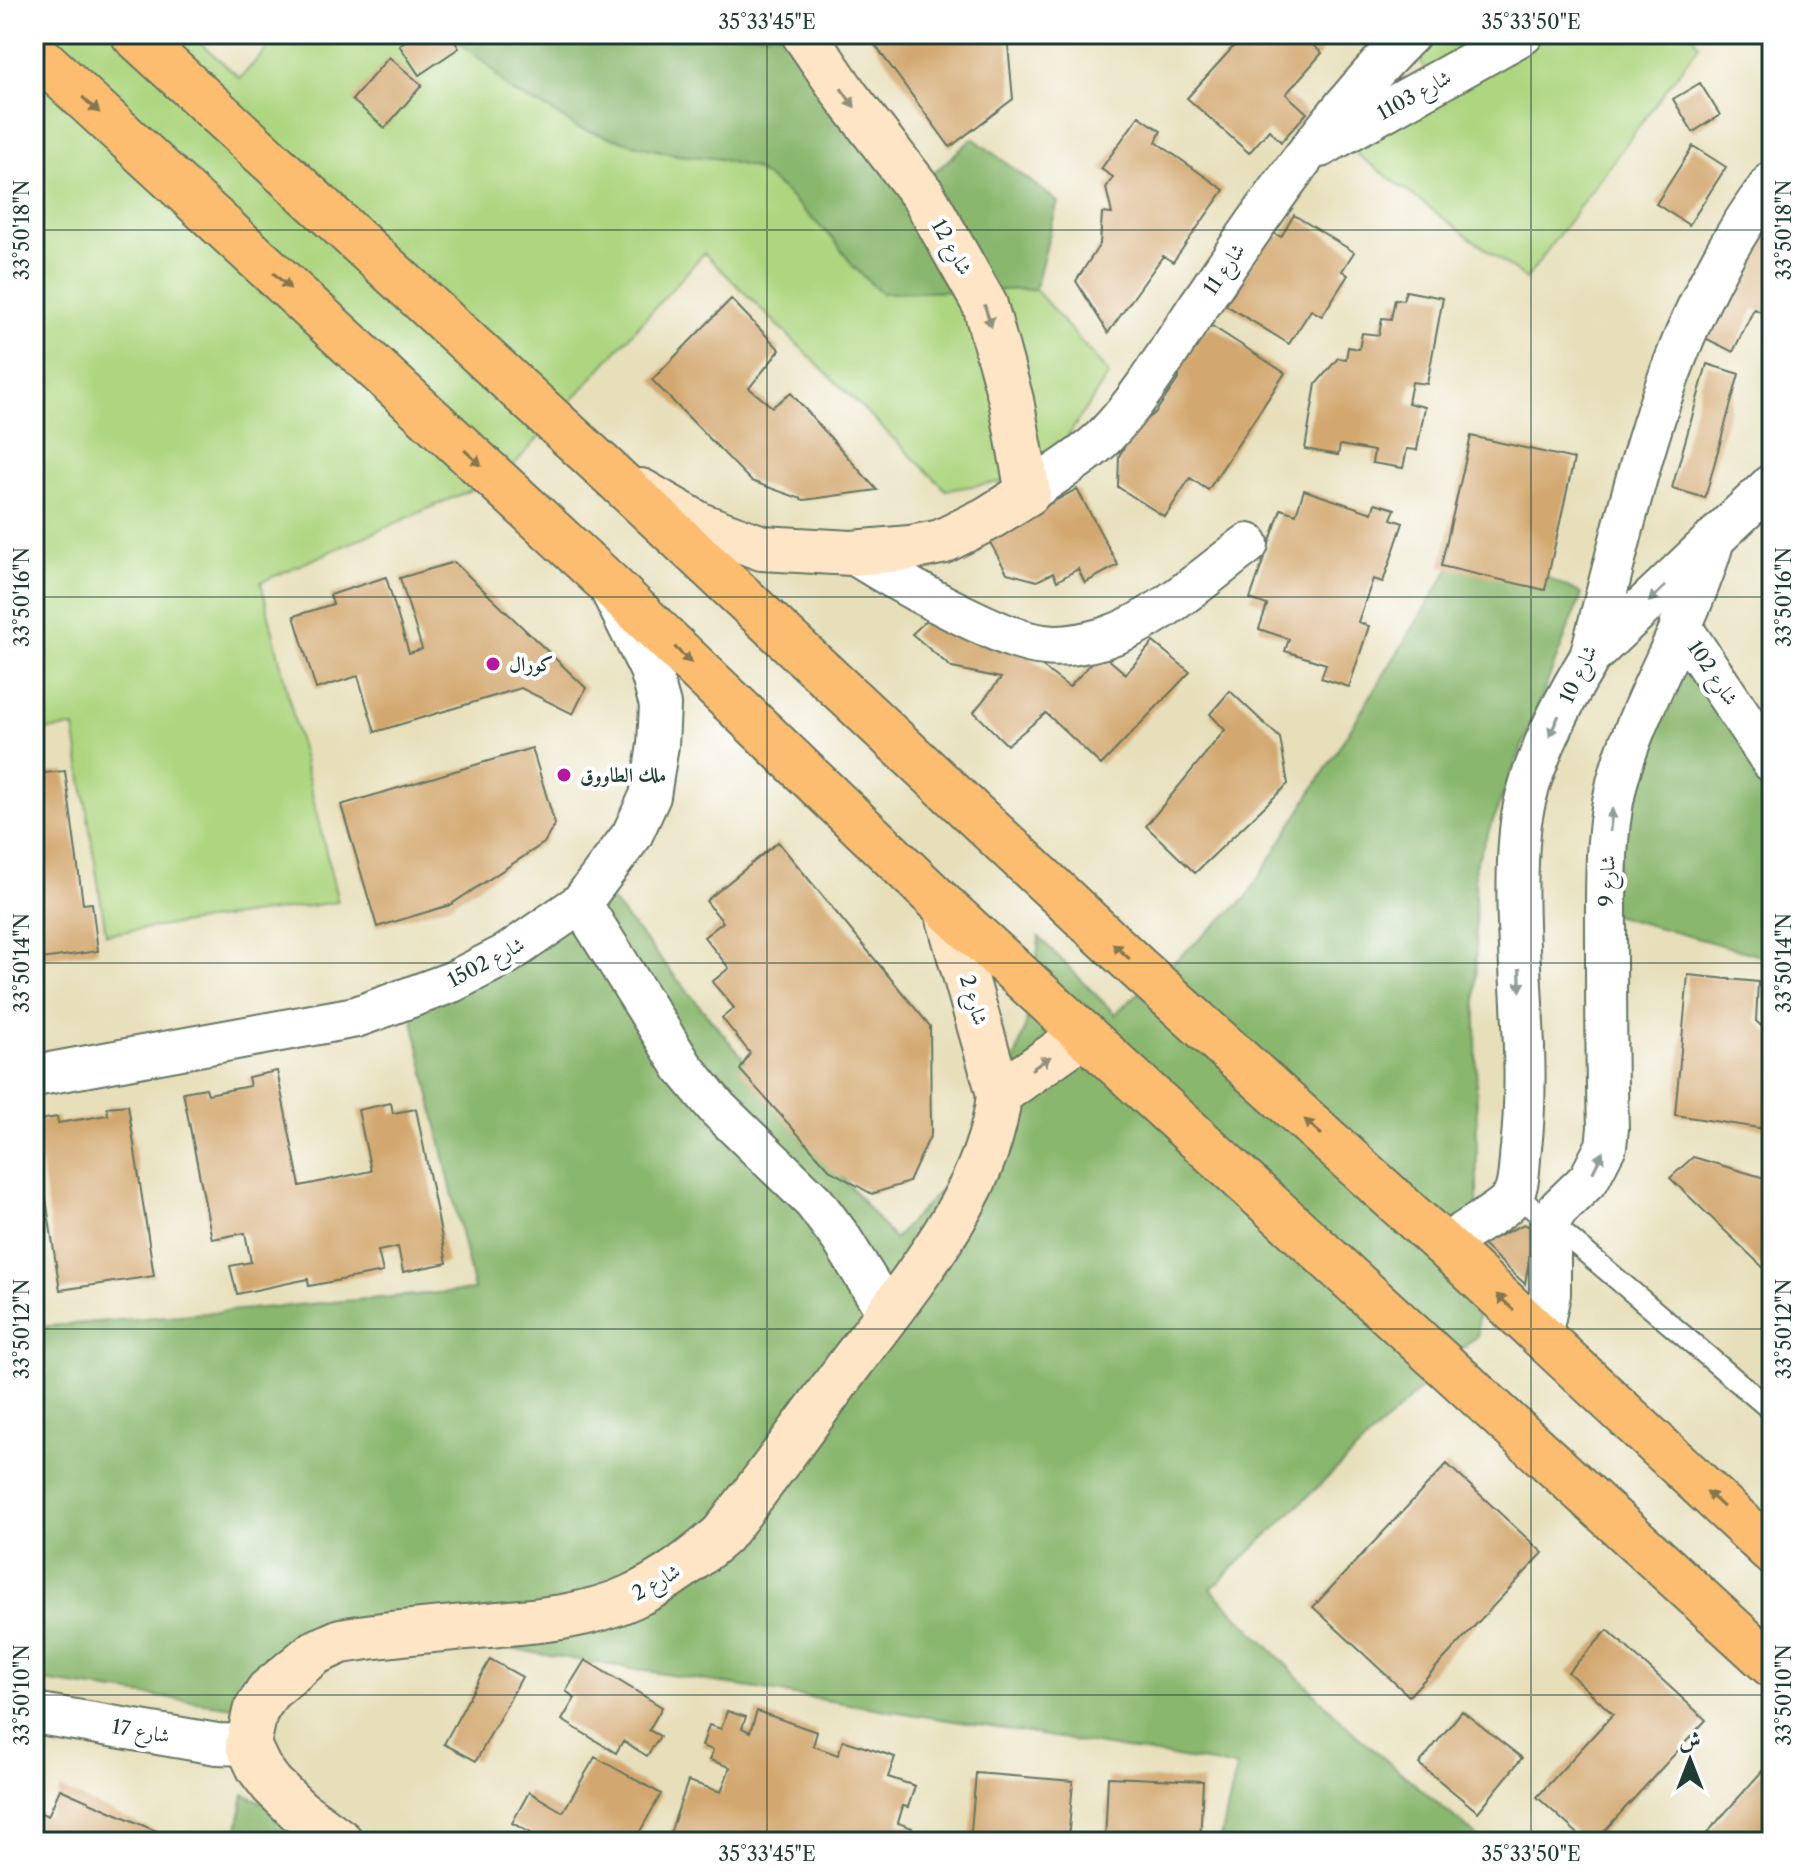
<svg xmlns="http://www.w3.org/2000/svg" width="1806" height="1876" viewBox="0 0 1806 1876" font-family="'Libre Caslon Text',Amiri,serif">
	<style>
		.green { fill: #aed680; stroke: #668a5a; stroke-width: 2 }
		.forest { fill: #8ab76e; stroke: #547a51; stroke-width: 2 }
		.building { fill: #d3a86f }
		.lines { fill: none; stroke-linecap: round; stroke-linejoin: round }
		.lane-casing { stroke: #657663; stroke-width: 24 }
		.street-casing { stroke: #657663; stroke-width: 44 }
		.secondary-casing { stroke: #657663; stroke-width: 48 }
		.highway-casing { stroke: #657663; stroke-width: 48 }
		.lane { stroke: #fff; stroke-width: 20 }
		.street { stroke: #fff; stroke-width: 40 }
		.secondary { stroke: #fee5c5; stroke-width: 44 }
		.highway { stroke: #fcbd6f; stroke-width: 44 }
		.oneway { fill: #8e917c }
		.oneway2 { fill: #82774f }
		.oneway3 { fill: #8f9e9a }
		.ticks { fill: none; stroke: #1f3d34; stroke-width: 2; stroke-opacity: 0.45 }
		.poi-dot { fill: #b5179e; stroke: #fff; stroke-width: 3 }
		.labels { text-anchor: middle; stroke-width: 8; stroke-linejoin: round; paint-order: stroke }
		.street-label { font-size: 20px; fill: #1f3d34; stroke: #fff }
		.poi-label { font-size: 20px; font-weight: bold; fill: #1f3d34; stroke: #fff; text-anchor: start }
		.neatline { fill: none; stroke: #1f3d34; stroke-width: 3 }
		.ticks-label { font-size: 20px; text-anchor: middle; fill: #1f3d34 }
	</style>
	<rect width="100%" height="100%" fill="#fff"/>
	<filter id="ink" filterUnits="userSpaceOnUse"><feTurbulence type="fractalNoise" baseFrequency=".0125" numOctaves="2"/><feDisplacementMap in="SourceGraphic" scale="16" xChannelSelector="R" yChannelSelector="G"/><feConvolveMatrix kernelMatrix="1 2 1 2 8 2 1 2 1" color-interpolation-filters="sRGB"/></filter>
	<filter id="wash" filterUnits="userSpaceOnUse"><feTurbulence type="fractalNoise" baseFrequency=".006" numOctaves="4" result="noise"/><feDisplacementMap in="SourceGraphic" scale="32" xChannelSelector="R" yChannelSelector="G"/><feGaussianBlur stdDeviation="1.8" result="paint"/><feColorMatrix in="noise" values="0 0 0 0 0 0 0 0 0 0 0 0 0 0 0 0 0 1.4 0 .05"/><feComposite in="paint" operator="in"/></filter>
	<g filter="url(#wash)">
		<rect width="100%" height="100%" fill="#e7dfba"/>
		<path class="green" d="M34,34H190L240,78L281,34H457L459,42L488,65L512,92L548,109L578,128L648,148L678,155L715,158L754,168L781,188L834,240L854,267L881,293L1035,289L1109,374L1056,454L1005,481L946,490L704,253L505,475L261,582L338,902L106,934L74,727L34,731Z
			M1410,34H1692L1699,45L1526,279L1338,140L1431,87Z"/>
		<path class="forest" d="M457,34H794L928,178L973,138L1058,202L1035,289L881,293L854,267L834,240L781,188L754,168L715,158L678,155L648,148L578,128L548,109L512,92L488,65L459,42Z
			M1467,540L1582,594L1475,866L1478,1334L1211,1589L1355,1734L1484,1842H1220L1237,1767L498,1647L451,1643L357,1653L234,1707L34,1680V1394L39,1327L474,1290L407,994L603,890L894,1239L951,1179L1013,1066L1026,1024L1035,981L1039,937L1115,1014L1246,898Z
			M1689,638L1772,764V959L1609,914L1630,795Z
			M244,1794L350,1842H236Z"/>
		<g id="blocks">
			<path class="building" d="M416,34H450L459,48L419,75L399,45Z
				M867,34H1007L1013,99L950,147Z
				M1254,34H1300L1322,53L1286,94L1307,113L1281,142L1269,130L1249,153L1187,98L1242,37L1247,42Z
				M389,57L422,85L385,128L352,100Z
				M1700,83L1720,115L1693,132L1673,99Z
				M1139,116L1161,131L1156,142L1224,190L1173,262L1163,256L1108,333L1076,281L1100,244L1102,213L1112,214L1106,188L1113,177L1101,169Z
				M1693,146L1726,167L1689,225L1656,204Z
				M1294,215L1354,252L1342,271L1348,275L1322,316L1311,310L1289,344L1226,305L1272,232L1281,237Z
				M1755,230L1772,238V302L1766,314L1754,309L1733,352L1703,337Z
				M1406,291L1443,298L1427,384L1412,382L1408,403L1425,407L1417,450L1407,449L1403,468L1372,463L1374,451L1340,445L1338,455L1305,449L1316,384L1338,358L1346,359L1348,347L1359,349L1362,333L1379,335L1382,318L1391,319L1395,299L1403,300Z
				M731,299L780,350L749,388L772,407L791,393L877,490L804,500L751,481L652,380Z
				M1212,326L1285,373L1208,490L1190,478L1165,517L1118,487L1119,456L1134,430L1155,413L1179,378L1180,355L1195,335Z
				M1707,364L1739,374L1705,498L1672,488Z
				M1471,436L1574,459L1545,590L1441,566Z
				M1077,489L1118,565L1085,583L1078,569L1057,581L1053,573L1037,581L1007,573L987,537Z
				M1304,490L1372,513L1375,503L1395,509L1391,519L1403,523L1383,582L1373,579L1358,622L1369,626L1349,687L1321,678L1326,664L1285,651L1289,639L1259,629L1267,605L1250,599L1281,509L1296,514Z
				M454,562L586,688L573,714L521,688L375,732L358,676L316,689L294,616L333,604L330,595L386,577L409,653L422,649L400,578Z
				M940,608L1028,656L1069,687L1101,653L1126,674L1153,642L1190,672L1101,765L1046,713L1007,745L974,712L1001,678L952,668L912,634Z
				M1230,691L1280,738L1288,784L1195,873L1146,826L1225,730L1210,714Z
				M532,748L555,824L544,843L450,905L377,927L341,805Z
				M65,771L83,904L92,903L98,951L34,960V774Z
				M778,842L930,1026L931,1134L909,1182L872,1194L831,1171L740,1070L750,1053L722,1018L734,1008L712,982L729,968L704,937L723,922L706,901Z
				M1688,975L1758,982L1756,1021L1772,1036V1130L1675,1115Z
				M277,1071L300,1186L371,1171L358,1110L391,1103L393,1113L416,1109L447,1263L403,1272L398,1247L378,1251L383,1272L309,1286L308,1279L237,1294L230,1266L251,1262L245,1233L212,1239L183,1092L206,1088L208,1094L250,1086L248,1077Z
				M128,1105L154,1276L60,1290L34,1121L57,1117L58,1123L108,1115L107,1107Z
				M1693,1157L1772,1180V1276L1670,1178Z
				M1524,1224L1534,1229L1525,1284L1482,1244Z
				M1447,1464L1543,1553L1409,1696L1313,1607Z
				M1608,1630L1706,1720L1594,1842H1587L1537,1797L1613,1714L1568,1672Z
				M490,1659L522,1677L476,1761L444,1744Z
				M585,1660L662,1707L649,1730L660,1736L647,1756L623,1741L616,1753L562,1720L575,1698L566,1691Z
				M727,1711L746,1717L742,1728L750,1732L757,1711L817,1732L813,1746L838,1755L843,1740L895,1757L888,1777L915,1786L908,1807L903,1806L898,1823L912,1828L908,1842H678L679,1839L669,1836L688,1781L721,1792L730,1767L710,1760L713,1750L702,1746L709,1725L721,1729Z
				M1462,1711L1522,1758L1478,1812L1419,1764Z
				M595,1757L661,1794L634,1842H547L512,1823L529,1792L563,1812Z
				M1772,1760V1842H1699Z
				M976,1773L1073,1781L1068,1842H970Z
				M1108,1777L1203,1781L1200,1842H1105Z
				M60,1789L181,1842H34V1810L48,1816Z"/>
		</g>
	</g>
	<g filter="url(#ink)">
		<use href="#blocks" fill-opacity="0" stroke="#657663" stroke-width="2"/>
		<g class="lines">
			<defs>
				<path id="lane" d="M1514,1194L1550,1222L1772,1411"/>
				<path id="street" d="M1320,147L1523,34
					M1028,493C1052,475 1086,456 1106,435C1142,397 1169,350 1198,307C1263,212 1328,115 1410,34
					M852,553C892,578 932,601 975,621C997,631 1019,642 1044,645C1063,648 1086,643 1104,638C1157,621 1204,577 1248,544
					M1680,625L1772,762
					M1590,657L1772,484
					M581,903L683,1067L718,1109L814,1202L841,1238L888,1314
					M34,1076L356,1017L452,982L507,954L581,903L632,835L650,796L658,745L660,705L650,670L611,591
					M1445,1246C1462,1230 1503,1213 1513,1196C1520,1183 1519,1162 1521,1148C1533,1043 1510,937 1520,831C1525,775 1561,705 1590,657C1634,491 1665,322 1772,182
					M1541,1336L1550,1294V1222L1557,1210L1589,1179L1606,1146L1608,1128C1606,1066 1606,1003 1606,940C1606,882 1604,821 1622,765C1647,687 1692,618 1714,540
					M34,1713L217,1744L248,1745"/>
				<path id="secondary" d="M641,491L702,526L762,548L852,553L910,548L941,542L987,519L1028,493L1011,400L985,305L923,195L847,97L804,34
					M999,1094L1084,1034
					M341,1842L299,1811L272,1785L259,1768L248,1745L255,1712L268,1691L314,1653L341,1641C393,1632 446,1629 499,1624C544,1620 590,1616 631,1597C665,1582 694,1559 722,1535C765,1480 806,1424 847,1368C905,1290 990,1193 999,1094L946,908"/>
				<path id="highway" d="M133,34L611,474L1139,969L1445,1246L1772,1552
					M34,52L605,580L946,908L1772,1665"/>
			</defs>
			<use href="#lane" class="lane-casing"/>
			<use href="#street" class="street-casing"/>
			<use href="#secondary" class="secondary-casing"/>
			<use href="#highway" class="highway-casing"/>
			<use href="#lane" class="lane"/>
			<use href="#street" class="street"/>
			<use href="#secondary" class="secondary"/>
			<use href="#highway" class="highway"/>
		</g>
		<defs><path id="oneway-solid" d="M-6-.8H1V-3.2L6.5 0L1 3.2V.8H-6Z" transform="scale(2)"/></defs>
		<g class="oneway">
			<use href="#oneway-solid" transform="translate(848 98) rotate(54)"/>
			<use href="#oneway-solid" transform="translate(988 316) rotate(72)"/>
			<use href="#oneway-solid" transform="translate(1041 1063) rotate(-34)"/>
		</g>
		<g class="oneway2">
			<use href="#oneway-solid" transform="translate(91 105) rotate(43)"/>
			<use href="#oneway-solid" transform="translate(282 281) rotate(43)"/>
			<use href="#oneway-solid" transform="translate(473 458) rotate(43)"/>
			<use href="#oneway-solid" transform="translate(683 655) rotate(44)"/>
			<use href="#oneway-solid" transform="translate(1121 951) rotate(-137)"/>
			<use href="#oneway-solid" transform="translate(1313 1127) rotate(-138)"/>
			<use href="#oneway-solid" transform="translate(1505 1302) rotate(-137)"/>
			<use href="#oneway-solid" transform="translate(1715 1499) rotate(-137)"/>
		</g>
		<g class="oneway3">
			<use href="#oneway-solid" transform="translate(1657 594) rotate(136)"/>
			<use href="#oneway-solid" transform="translate(1554 726) rotate(114)"/>
			<use href="#oneway-solid" transform="translate(1611 820) rotate(-84)"/>
			<use href="#oneway-solid" transform="translate(1520 980) rotate(88)"/>
			<use href="#oneway-solid" transform="translate(1598 1162) rotate(-64)"/>
		</g>
	</g>
	<path class="ticks" d="M767,34V1842M1531,34V1842M34,230H1772M34,597H1772M34,963H1772M34,1329H1772M34,1695H1772"/>
	<g class="poi-dot">
		<circle cx="493" cy="664" r="8"/>
		<circle cx="564" cy="775" r="8"/>
	</g>
	<g class="labels">
		<g class="street-label">
			<text transform="translate(1414 95) rotate(-29)" y="7">شارع 1103</text>
			<text transform="translate(952 247) rotate(60)" y="7">شارع 12</text>
			<text transform="translate(1224 269) rotate(-56)" y="7">شارع 11</text>
			<text transform="translate(1713 673) rotate(56)" y="7">شارع 102</text>
			<text transform="translate(1578 674) rotate(-65)" y="7">شارع 10</text>
			<text transform="translate(1607 881) rotate(-88)" y="7">شارع 9</text>
			<text transform="translate(486 962) rotate(-28)" y="7">شارع 1502</text>
			<text transform="translate(974 1000) rotate(73)" y="7">شارع 2</text>
			<text transform="translate(656 1582) rotate(-30)" y="7">شارع 2</text>
			<text transform="translate(141 1731) rotate(10)" y="7">شارع 17</text>
		</g>
		<g class="poi-label">
			<text x="509" y="671">كورال</text>
			<text x="580" y="782">ملك الطاووق</text>
		</g>
	</g>
	<rect width="1806" height="1876" fill="none" stroke="#fff" stroke-width="88"/>
	<g transform="translate(1690 1760)" stroke="#ffffff" stroke-width="6" paint-order="stroke">
	<path d="M0-6L14 30L0 20L-14 30Z" fill="#1f3d34"/>
	<text y="-12" font-size="22" font-weight="bold" text-anchor="middle" fill="#1f3d34">ش</text>
	</g>
	<rect x="44" y="44" width="1718" height="1788" class="neatline"/>
	<g class="ticks-label">
		<text x="767" y="29">35°33'45"E</text>
		<text x="1531" y="29">35°33'50"E</text>
		<text transform="translate(22 230) rotate(-90)" y="7">33°50'18"N</text>
		<text transform="translate(1784 230) rotate(-90)" y="7">33°50'18"N</text>
		<text transform="translate(22 597) rotate(-90)" y="7">33°50'16"N</text>
		<text transform="translate(1784 597) rotate(-90)" y="7">33°50'16"N</text>
		<text transform="translate(22 963) rotate(-90)" y="7">33°50'14"N</text>
		<text transform="translate(1784 963) rotate(-90)" y="7">33°50'14"N</text>
		<text transform="translate(22 1329) rotate(-90)" y="7">33°50'12"N</text>
		<text transform="translate(1784 1329) rotate(-90)" y="7">33°50'12"N</text>
		<text transform="translate(22 1695) rotate(-90)" y="7">33°50'10"N</text>
		<text transform="translate(1784 1695) rotate(-90)" y="7">33°50'10"N</text>
		<text x="767" y="1861">35°33'45"E</text>
		<text x="1531" y="1861">35°33'50"E</text>
	</g>
</svg>
